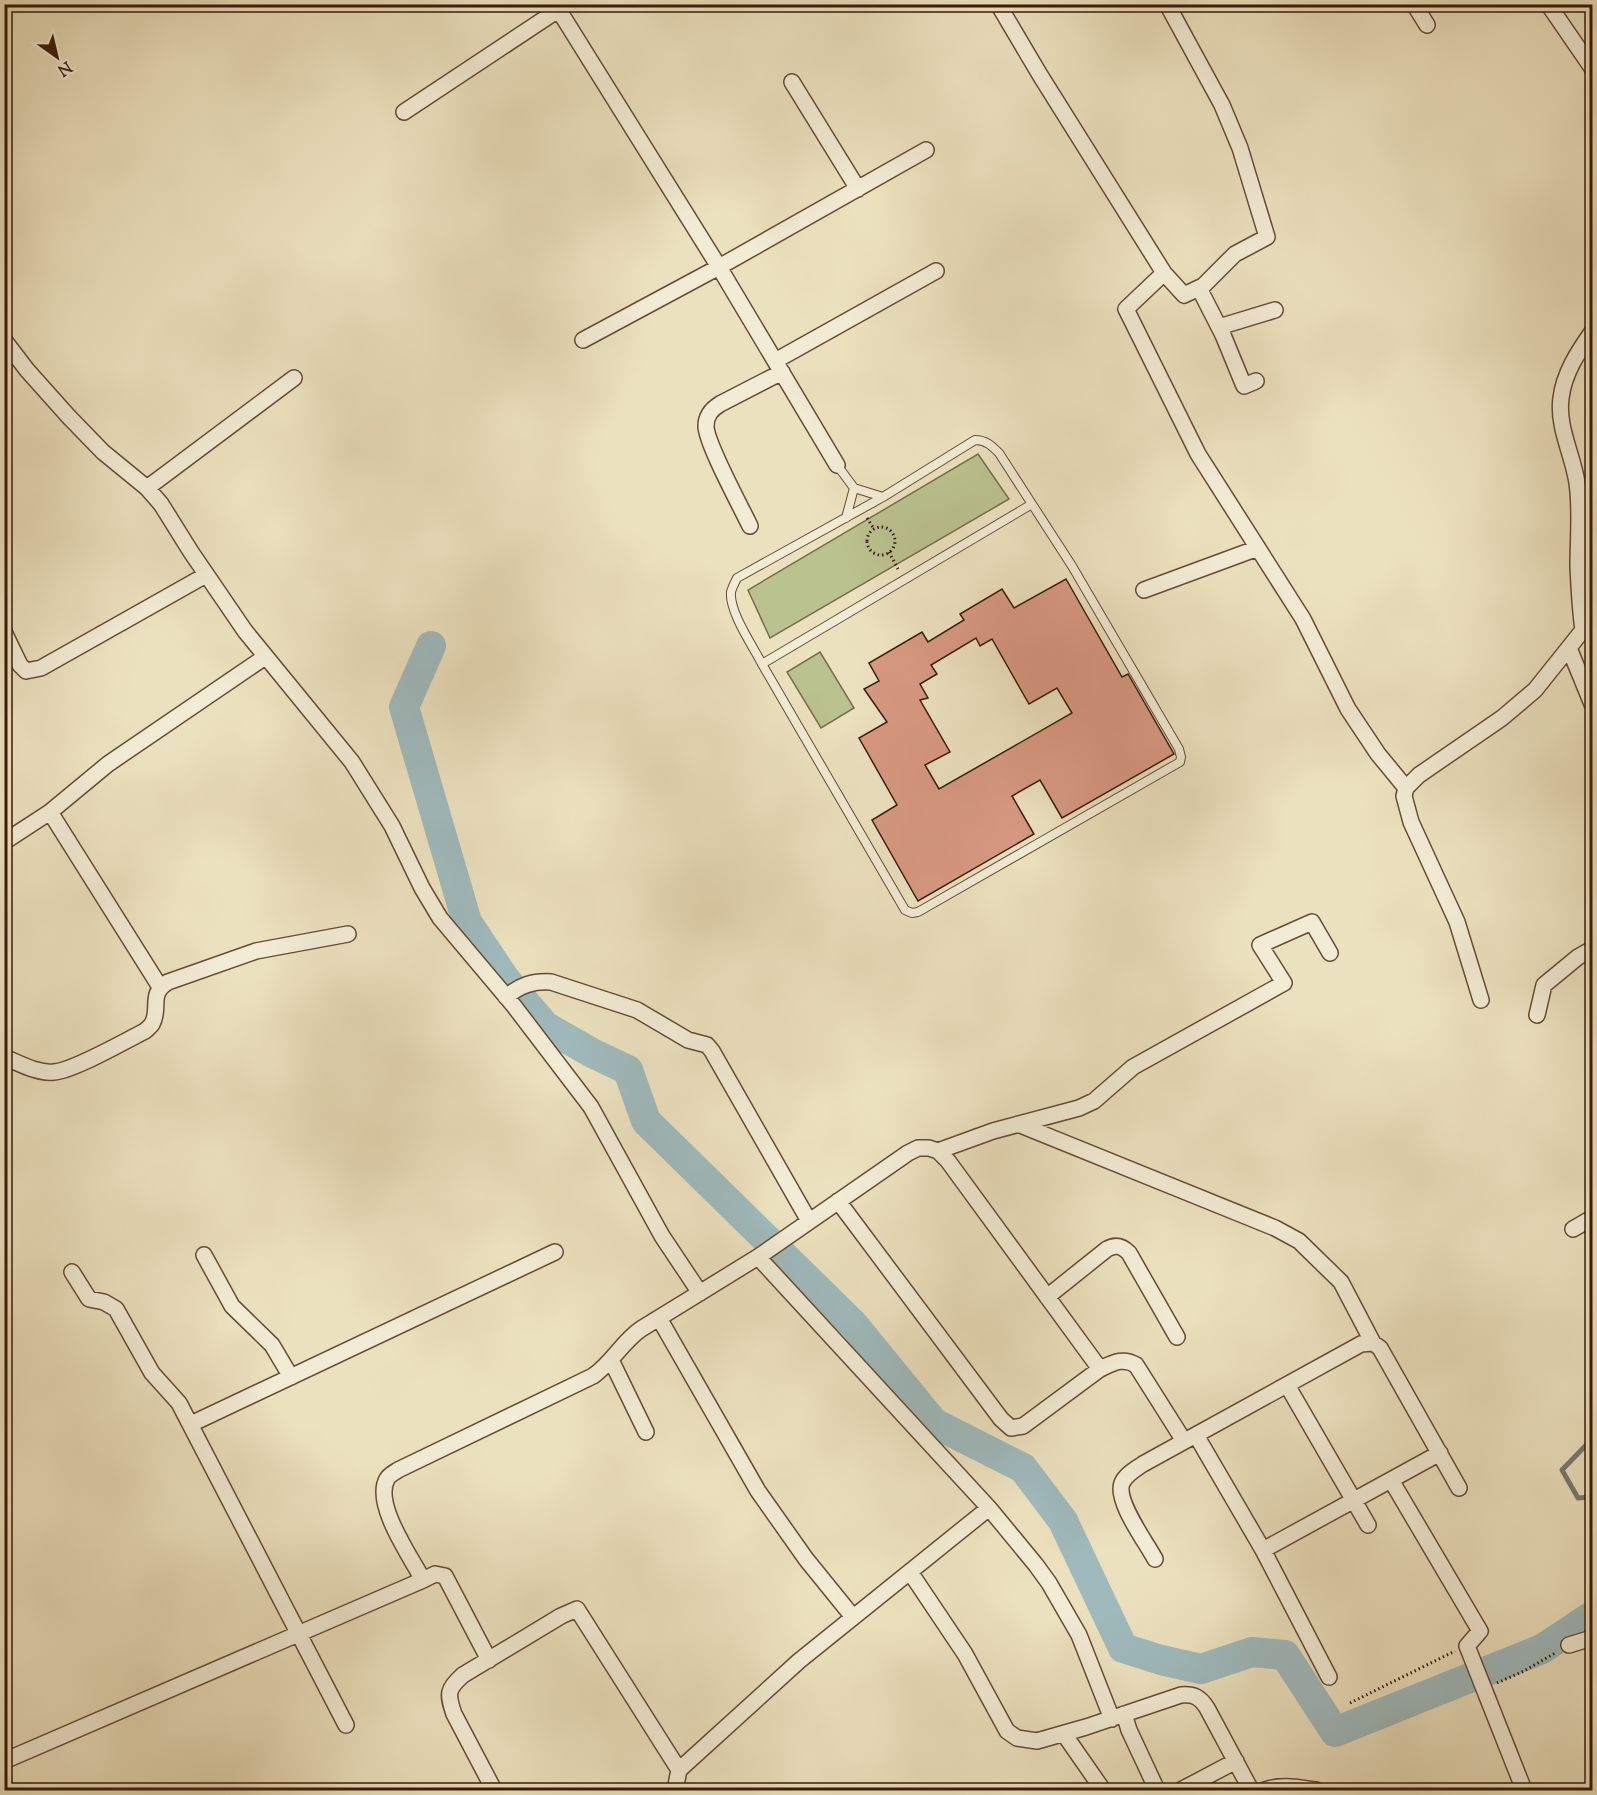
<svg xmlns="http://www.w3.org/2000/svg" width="1597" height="1795" viewBox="0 0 1597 1795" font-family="'Sorts Mill Goudy',serif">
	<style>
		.green { fill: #bac290; stroke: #796e4c; stroke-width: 1.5 }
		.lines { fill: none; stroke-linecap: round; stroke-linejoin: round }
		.stream { stroke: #767a74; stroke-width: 5 }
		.river { stroke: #9fbabd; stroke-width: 30 }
		.building { fill: #d89883; stroke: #381b07; stroke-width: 1.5; fill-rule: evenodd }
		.lane-casing { stroke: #654c35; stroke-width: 10 }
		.street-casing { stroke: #654c35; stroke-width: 18 }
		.path { stroke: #381b07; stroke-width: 3; stroke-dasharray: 1.5 3; stroke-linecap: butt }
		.lane { stroke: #f3ecd5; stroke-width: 8 }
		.street { stroke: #f3ecd5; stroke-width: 15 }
	</style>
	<rect width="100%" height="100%" fill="#ece1be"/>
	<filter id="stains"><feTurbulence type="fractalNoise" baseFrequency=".00333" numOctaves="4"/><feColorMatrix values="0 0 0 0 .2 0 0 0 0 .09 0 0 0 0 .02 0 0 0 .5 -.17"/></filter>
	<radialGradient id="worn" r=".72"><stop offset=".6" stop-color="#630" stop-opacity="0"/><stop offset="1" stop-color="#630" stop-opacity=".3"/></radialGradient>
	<path class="green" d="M978,454L1009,499L770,638L748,590Z
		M820,652L854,708L821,728L787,672Z"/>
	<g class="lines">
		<path class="stream" d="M1592,1439L1562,1470L1578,1498L1592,1497
			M1575,1628L1592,1599"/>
		<path class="river" d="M431,646L404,707L467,922L505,979L545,1026L592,1053L628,1070L646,1121L853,1324L934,1423L1023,1468L1063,1521L1123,1648L1161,1660L1201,1669L1252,1652L1285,1655L1335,1732L1542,1649L1592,1616"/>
	</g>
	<path class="building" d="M1066,579L1122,677L1128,674L1174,754L1062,818L1040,780L1012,796L1034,834L918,901L872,820L897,805L859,738L887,722L864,689L879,681L869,663L922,632L928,642L964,620L960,614L1002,589L1014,608ZM976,638L980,646L992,639L1029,704L1057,688L1072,713L939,789L925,765L950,752L920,700L928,698L920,684L937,674L931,665Z"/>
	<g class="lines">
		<defs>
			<path id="lane" d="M883,497L737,578C735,582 732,588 731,592C729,612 753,646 762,664L1032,504
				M846,518L854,488
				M762,664L905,910L912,913L918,912L1180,762L1181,757L1179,749L1072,566L999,453C992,446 986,440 975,440L883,497L854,488L837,465"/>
			<path id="street" d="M555,4L719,267L837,465
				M998,4L1040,75L1164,273L1184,295L1203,286L1235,254L1267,237L1240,148L1222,105L1167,4
				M1414,4L1427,25
				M1548,4L1592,68
				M792,82L858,189
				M404,112L558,10
				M1164,273L1126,309L1198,454L1303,619L1348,709L1378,754L1406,788
				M1199,288L1223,335L1244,386L1256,381
				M1219,327L1275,310
				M1592,332C1578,352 1564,373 1561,398C1557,427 1573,455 1577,483C1581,511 1578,538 1578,566C1579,588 1580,609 1583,630L1592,624
				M4,340L27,370L69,417L103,452L147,488L161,504L191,552L245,631L352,762L392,826L422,888L440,918L514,1006L591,1107L662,1236L700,1293
				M583,340L719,267L926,150
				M775,361L936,271
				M147,488L294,378
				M750,526C741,507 706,443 706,426C706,415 712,409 720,404L782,372
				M1144,590L1258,548
				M4,632L20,665L26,671L41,668L206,575
				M1569,648L1592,704
				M50,812L160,987
				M4,842L50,812L108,764L265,657
				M506,997C520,985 533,981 551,982L637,1010L688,1040L707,1045L712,1051L809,1221
				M1481,1000L1457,922L1411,822L1404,796L1406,788L1419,775L1502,718L1535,690L1583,630
				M1537,1015L1544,985L1578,957L1592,949
				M4,1057C19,1063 38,1074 54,1072C73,1071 125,1041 145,1031C147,1029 150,1027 152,1024C161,1008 148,994 168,982L256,951L348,934
				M1018,1124L1275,1228L1299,1241L1341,1282L1373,1343
				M938,1151L993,1131L1079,1108L1094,1101L1133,1067L1284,983L1260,945L1312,922L1330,953
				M838,1201L1001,1419L1011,1428L1023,1426L1100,1369
				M1573,1229L1592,1218
				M204,1255L232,1306L272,1345L291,1377
				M758,1257L989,1508L1036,1565L1049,1583L1079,1635L1112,1719
				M72,1272L89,1299L104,1302L116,1309L152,1373L179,1403L346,1725
				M1047,1297L1107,1249C1116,1244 1122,1246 1129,1253L1177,1337
				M659,1318L758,1491L806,1559L853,1617
				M611,1360L646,1432
				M1287,1385L1368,1525
				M191,1424L555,1252
				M1196,1435L1263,1550L1329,1677
				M1391,1480L1480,1631L1467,1646L1524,1790
				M1263,1550L1440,1453
				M1155,1559C1146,1542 1115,1501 1122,1483C1126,1474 1136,1469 1143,1464L1361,1344L1373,1343L1380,1348L1459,1488
				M910,1572L965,1654L1007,1731L1017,1738L1037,1741L1086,1727L1181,1695C1194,1694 1200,1697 1207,1708L1251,1790
				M423,1580L435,1574L445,1576L489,1660
				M1569,1645L1592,1638
				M1124,1714L1129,1730L1157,1790
				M1064,1734L1103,1790
				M4,1761L423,1580C411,1557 373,1504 387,1479C389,1475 394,1473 398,1470L593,1376C612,1363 622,1342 641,1329L758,1257L908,1153L918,1148H929L938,1151L948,1161L1100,1369C1113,1363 1123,1357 1136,1365L1184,1441
				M494,1790L454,1714C447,1694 447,1689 463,1675L561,1616L577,1609L679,1770
				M675,1790L679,1770L799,1661L989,1508
				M1181,1790L1236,1761
				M1265,1790C1282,1784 1299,1788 1316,1790"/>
		</defs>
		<use href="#lane" class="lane-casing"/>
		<use href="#street" class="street-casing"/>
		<path class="path" d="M867,518L874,529
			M867 541a14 14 0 1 1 28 0a14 14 0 1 1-28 0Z
			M889,552L898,569
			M1497,1683L1524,1671L1557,1652
			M1350,1703L1455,1651"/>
		<use href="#lane" class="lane"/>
		<use href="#street" class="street"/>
	</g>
	<rect width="1597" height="1795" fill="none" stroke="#ece1be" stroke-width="24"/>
	<rect x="6" y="6" width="1585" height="1783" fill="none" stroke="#381b07" stroke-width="3"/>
	<rect x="12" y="12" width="1573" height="1771" fill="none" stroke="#381b07" stroke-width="1.5"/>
	<g transform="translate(57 57) rotate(146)" stroke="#f3ecd5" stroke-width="4.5" paint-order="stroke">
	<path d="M0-4.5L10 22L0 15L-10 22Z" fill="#381b07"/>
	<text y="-9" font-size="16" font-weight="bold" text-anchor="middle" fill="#381b07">N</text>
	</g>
	<rect width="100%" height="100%" filter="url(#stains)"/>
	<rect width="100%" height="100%" fill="url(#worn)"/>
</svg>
